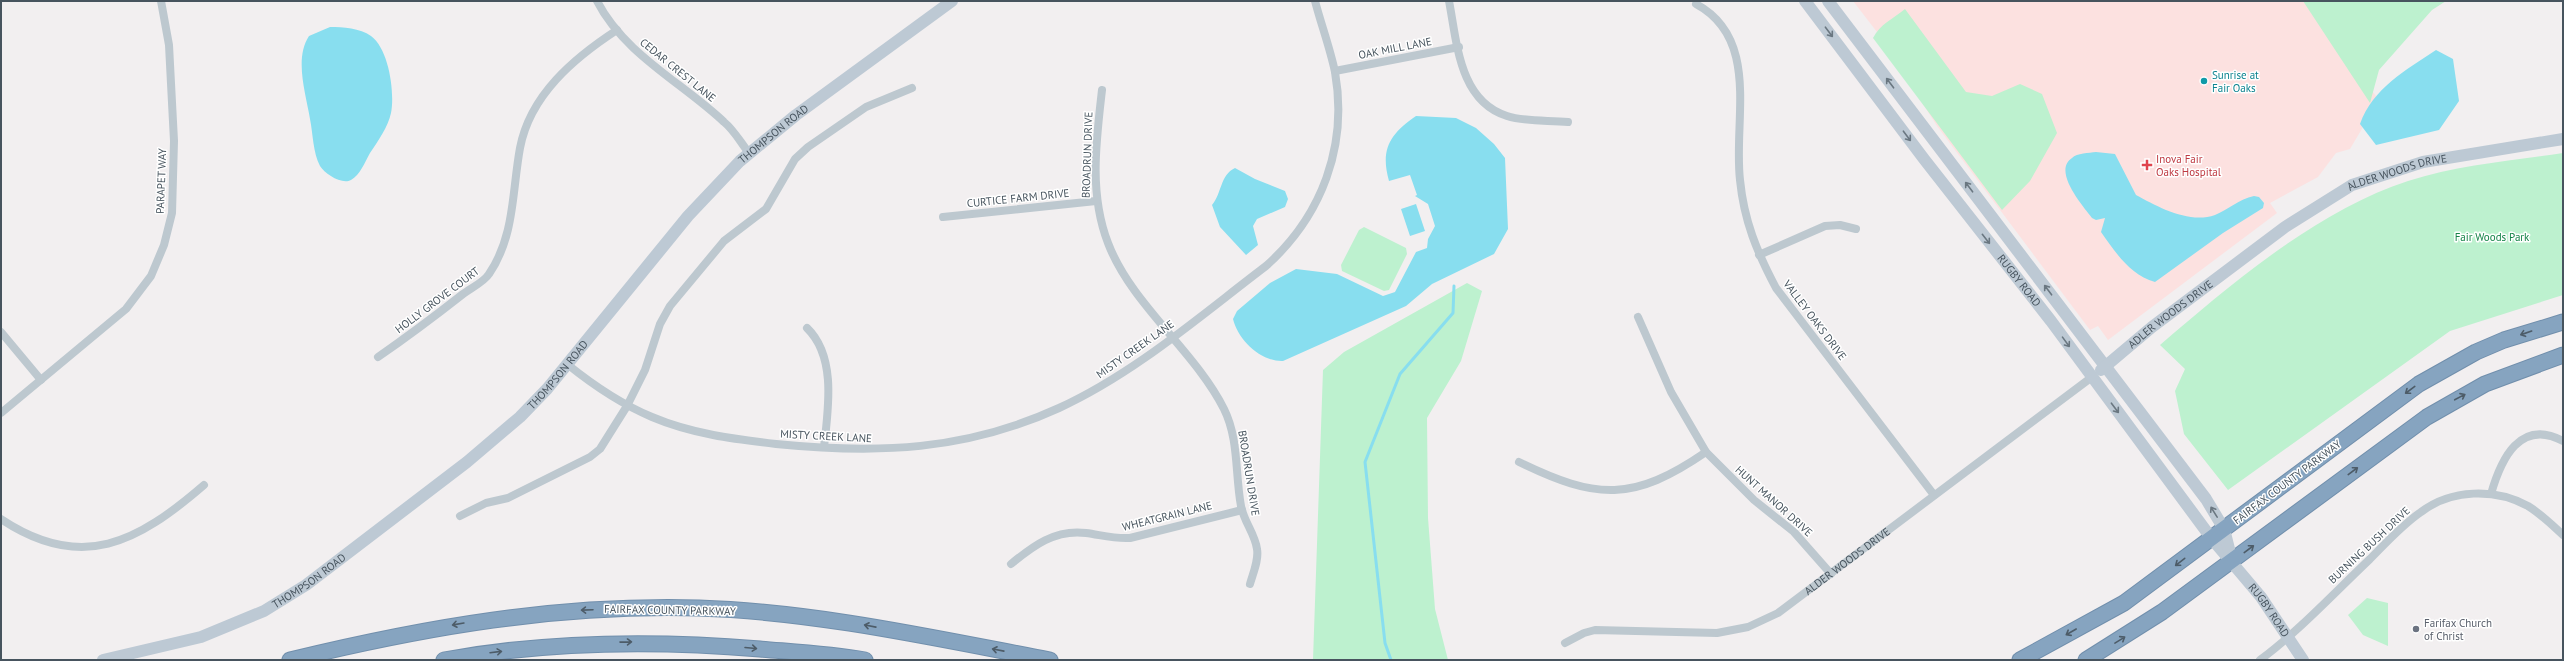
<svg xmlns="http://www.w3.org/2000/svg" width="2564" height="661" viewBox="0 0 2564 661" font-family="'PT Sans',sans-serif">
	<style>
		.medical { fill: #fce1e0 }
		.green { fill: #bdf1cf }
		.water { fill: #88deef }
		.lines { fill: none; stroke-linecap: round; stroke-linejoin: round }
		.stream { stroke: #88deef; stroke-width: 3 }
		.highway-casing { stroke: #718fac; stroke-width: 17 }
		.street { stroke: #bdc8cf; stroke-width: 8 }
		.secondary { stroke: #bdc9d4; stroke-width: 12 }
		.highway { stroke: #86a4c0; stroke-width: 15 }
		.oneway { stroke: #6a7781 }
		.oneway2 { stroke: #4d5c68 }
		.culture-dot { fill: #0f9aa8; stroke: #fff; stroke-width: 1.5 }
		.health-dot { fill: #e0444e; stroke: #fff; stroke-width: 1.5 }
		.worship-dot { fill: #6b7280; stroke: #fff; stroke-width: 1.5 }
		.labels { text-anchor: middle; stroke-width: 3; stroke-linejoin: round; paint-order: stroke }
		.street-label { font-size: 11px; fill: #47545e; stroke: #fff }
		.culture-label { font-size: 11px; fill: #0d838f; stroke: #fff; text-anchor: start }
		.health-label { font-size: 11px; fill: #be3a42; stroke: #fff; text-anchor: start }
		.park-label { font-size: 11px; fill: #148347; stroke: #fff }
		.worship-label { font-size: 11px; fill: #5b616d; stroke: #fff; text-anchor: start }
	</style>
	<rect width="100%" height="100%" fill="#f2eff0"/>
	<path class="medical" d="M1853,1H2305L2379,100L2350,149L2336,153L2318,177L2270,203L2277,213L2108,340L2098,326L2090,330L1937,126L1877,32Z"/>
	<path class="green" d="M2303,1H2446L2432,10L2379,70L2370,103Z
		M1905,9L1966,92L1992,96L2020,84L2042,94L2057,133L2030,181L2002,210L1873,38C1880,24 1893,19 1905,9Z
		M2563,153V295L2450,331L2228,490L2184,434L2175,391L2185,369L2160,345C2231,284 2318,210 2408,181C2458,165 2512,161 2563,153Z
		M1364,227L1406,248L1407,254L1389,290L1384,291L1342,271L1341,265L1359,230Z
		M1467,283L1482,291L1461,361L1427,418L1428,518L1435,609L1448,660H1313L1323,370L1344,352Z
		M2367,598L2388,603V646L2363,635L2348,615Z"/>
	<path class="water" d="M330,27C343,27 360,28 371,36C389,49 395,93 391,113C388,127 378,141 370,153C365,162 360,175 351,180C342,185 325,174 320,166C313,153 313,134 310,119C306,94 294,59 309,36Z
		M2436,50L2453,59L2459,101L2439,130L2376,145L2360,124C2373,88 2406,70 2436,50Z
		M1416,116L1456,118L1476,128L1494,144L1505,158L1508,229L1494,254L1432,284L1406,306L1283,361C1261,362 1238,340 1233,319L1237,311L1270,283L1296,269L1337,274L1383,296L1395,292L1416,252L1427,248L1428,239L1435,226L1428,204L1415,196L1417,195L1410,175L1389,181C1380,149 1390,134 1416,116Z
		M2096,152L2115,154L2136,195C2158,207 2189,224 2215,215C2228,210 2239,199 2254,196L2259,197L2264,203L2263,208L2223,233L2155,282C2130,275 2116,253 2101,232L2105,218L2096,220L2092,218C2083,206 2052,171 2072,158C2077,153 2089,153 2096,152Z
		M1235,168L1255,179L1285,191L1288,199L1285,207L1257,219L1253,226L1258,245L1246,255L1220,227L1212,205C1222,193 1220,175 1235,168Z
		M1416,204L1425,231L1410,236L1401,209Z"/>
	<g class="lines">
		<path class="stream" d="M1391,660L1385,643L1365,462L1400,374L1453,313L1454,286"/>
		<defs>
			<path id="highway" d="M290,660C426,627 558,604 699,608C817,612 934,638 1050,660
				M444,660C549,641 654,640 760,649C795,652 831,654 865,660
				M2020,660L2124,603L2419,384L2476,352L2504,340L2563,322
				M2086,660L2162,612L2427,417L2485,384L2563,355"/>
		</defs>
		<use href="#highway" class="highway-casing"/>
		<g class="street">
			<path d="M597,1C624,54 683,83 724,122C734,130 741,143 749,153"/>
			<path d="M1449,1C1457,42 1459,101 1507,116C1526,122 1548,120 1568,122"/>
			<path d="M1696,4C1761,39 1733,121 1740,180C1744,221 1757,252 1776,288L1934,495"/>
			<path d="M1335,71L1459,47"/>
			<path d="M1102,90C1096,142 1089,194 1108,243C1131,304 1195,351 1224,409C1239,439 1235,474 1241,506C1244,522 1255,534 1257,549C1259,560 1253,573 1250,584"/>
			<path d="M943,217L1096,201"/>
			<path d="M1759,255L1825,226L1840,225L1856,229"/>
			<path d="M1638,317L1671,392L1706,452L1754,500L1794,532L1831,574"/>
			<path d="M807,328C837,357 828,410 824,447"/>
			<path d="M1,332L41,380"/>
			<path d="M378,357C407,337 435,316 463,294C471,288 484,282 489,274C515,236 512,191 520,148C530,95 574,58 617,30"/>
			<path d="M567,364C593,385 621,404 652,417C692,434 734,439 776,444C878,454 965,451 1059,408C1135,373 1200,316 1266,266C1322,216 1348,146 1335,72C1330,48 1321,24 1315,1"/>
			<path d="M1,413L126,309L151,276L164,245L172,213L174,141L169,45L161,1"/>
			<path d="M1519,462C1597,500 1633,502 1706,452"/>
			<path d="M2491,494C2501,459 2520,418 2563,441"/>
			<path d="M460,516L486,503L508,498L590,457L600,449L627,406L645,370L660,324L670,306L724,241L766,209L795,159L808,147L866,107L912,88"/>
			<path d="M1,519C82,573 138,542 204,485"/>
			<path d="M1011,564C1033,546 1055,529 1086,533C1101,535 1114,539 1130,538L1242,510"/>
			<path id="s1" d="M1565,643L1584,633L1595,630L1717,633L1748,627L1778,613L2092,377"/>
			<path d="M2260,660C2300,630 2334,593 2370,559C2386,543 2402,525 2421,512C2451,489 2495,488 2528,506C2541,514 2552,525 2563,535"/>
		</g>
		<g class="secondary">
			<path id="s2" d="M1805,1L1924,159L2051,321L2212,539L2261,597L2303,660"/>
			<path d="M1828,1L2206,499L2224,529L2232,561"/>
			<path id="s3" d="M2101,370L2152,327L2285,227L2352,185L2423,162L2563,139"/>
			<path id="s4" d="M103,660L201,637L264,611L306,585L467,462L520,417L547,389L688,216L740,161L796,115L952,1"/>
		</g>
		<use href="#highway" class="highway"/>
	</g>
	<defs><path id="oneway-shaft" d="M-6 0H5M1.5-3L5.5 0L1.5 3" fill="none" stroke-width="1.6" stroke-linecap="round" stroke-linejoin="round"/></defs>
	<g class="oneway">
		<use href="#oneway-shaft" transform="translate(1829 32) rotate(53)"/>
		<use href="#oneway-shaft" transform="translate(1890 83) rotate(-127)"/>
		<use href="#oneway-shaft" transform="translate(1907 136) rotate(53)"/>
		<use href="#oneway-shaft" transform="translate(1969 187) rotate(-127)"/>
		<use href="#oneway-shaft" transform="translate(1986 239) rotate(52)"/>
		<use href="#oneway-shaft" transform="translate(2048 290) rotate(-127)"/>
		<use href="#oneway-shaft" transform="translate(2066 342) rotate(54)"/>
		<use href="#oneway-shaft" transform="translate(2115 408) rotate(53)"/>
		<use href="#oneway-shaft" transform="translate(2214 512) rotate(-122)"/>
	</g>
	<g class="oneway2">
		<use href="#oneway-shaft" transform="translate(2526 333) rotate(161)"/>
		<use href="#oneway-shaft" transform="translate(2410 390) rotate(143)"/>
		<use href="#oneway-shaft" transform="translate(2460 397) rotate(-28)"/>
		<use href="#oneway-shaft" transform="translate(2353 471) rotate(-37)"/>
		<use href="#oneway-shaft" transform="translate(2249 549) rotate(-37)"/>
		<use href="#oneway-shaft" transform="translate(2180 562) rotate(142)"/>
		<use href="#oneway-shaft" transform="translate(587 610) rotate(178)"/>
		<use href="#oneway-shaft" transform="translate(458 624) rotate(170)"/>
		<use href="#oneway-shaft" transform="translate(870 626) rotate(-169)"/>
		<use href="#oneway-shaft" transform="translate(2071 632) rotate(150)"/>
		<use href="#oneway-shaft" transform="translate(2120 640) rotate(-32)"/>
		<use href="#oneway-shaft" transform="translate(626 642) rotate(-1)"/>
		<use href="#oneway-shaft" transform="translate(751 648) rotate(5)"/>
		<use href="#oneway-shaft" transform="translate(998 650) rotate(-169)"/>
		<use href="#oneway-shaft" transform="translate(496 652) rotate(-7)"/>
	</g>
	<circle class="culture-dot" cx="2204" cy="81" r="4"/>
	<path class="health-dot" d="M2145 159h4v4h4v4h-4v4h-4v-4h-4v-4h4z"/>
	<circle class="worship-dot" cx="2416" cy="629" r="4"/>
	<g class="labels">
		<g class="street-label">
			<text transform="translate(1395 48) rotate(-11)" y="4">OAK MILL LANE</text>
			<text transform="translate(678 70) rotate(39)" y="4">CEDAR CREST LANE</text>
			<text dy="4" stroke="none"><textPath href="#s4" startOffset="871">THOMPSON ROAD</textPath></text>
			<text transform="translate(1087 155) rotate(-88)" y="4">BROADRUN DRIVE</text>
			<text dy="4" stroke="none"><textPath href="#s3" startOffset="359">ALDER WOODS DRIVE</textPath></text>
			<text transform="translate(161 181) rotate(-88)" y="4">PARAPET WAY</text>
			<text transform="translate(1018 198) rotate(-6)" y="4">CURTICE FARM DRIVE</text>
			<text dy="4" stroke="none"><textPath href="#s2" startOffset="352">RUGBY ROAD</textPath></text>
			<text transform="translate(437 300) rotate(-37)" y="4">HOLLY GROVE COURT</text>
			<text dy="4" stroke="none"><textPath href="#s3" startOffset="89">ADLER WOODS DRIVE</textPath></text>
			<text transform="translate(1815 320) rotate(53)" y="4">VALLEY OAKS DRIVE</text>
			<text transform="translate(1135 349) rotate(-35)" y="4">MISTY CREEK LANE</text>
			<text dy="4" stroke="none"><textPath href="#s4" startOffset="547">THOMPSON ROAD</textPath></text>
			<text transform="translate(826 436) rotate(3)" y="4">MISTY CREEK LANE</text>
			<text transform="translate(1249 473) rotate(81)" y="4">BROADRUN DRIVE</text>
			<text transform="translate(2287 482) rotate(-37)" y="4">FAIRFAX COUNTY PARKWAY</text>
			<text transform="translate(1774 501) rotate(42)" y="4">HUNT MANOR DRIVE</text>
			<text transform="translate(1167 516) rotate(-14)" y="4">WHEATGRAIN LANE</text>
			<text transform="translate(2369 545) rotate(-43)" y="4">BURNING BUSH DRIVE</text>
			<text dy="4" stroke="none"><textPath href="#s1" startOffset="306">ALDER WOODS DRIVE</textPath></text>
			<text dy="4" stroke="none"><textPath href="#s4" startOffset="223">THOMPSON ROAD</textPath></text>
			<text transform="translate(670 610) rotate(1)" y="4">FAIRFAX COUNTY PARKWAY</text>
			<text dy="4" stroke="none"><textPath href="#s2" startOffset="766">RUGBY ROAD</textPath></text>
		</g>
		<g class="culture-label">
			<text x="2212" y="79">Sunrise at<tspan x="2212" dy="13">Fair Oaks</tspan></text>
		</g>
		<g class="health-label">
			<text x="2156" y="163">Inova Fair<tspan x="2156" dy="13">Oaks Hospital</tspan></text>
		</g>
		<g class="park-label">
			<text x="2492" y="241">Fair Woods Park</text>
		</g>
		<g class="worship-label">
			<text x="2424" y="627">Farifax Church<tspan x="2424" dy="13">of Christ</tspan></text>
		</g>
	</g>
	<rect width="2564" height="661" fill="none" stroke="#47545e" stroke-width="4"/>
</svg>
